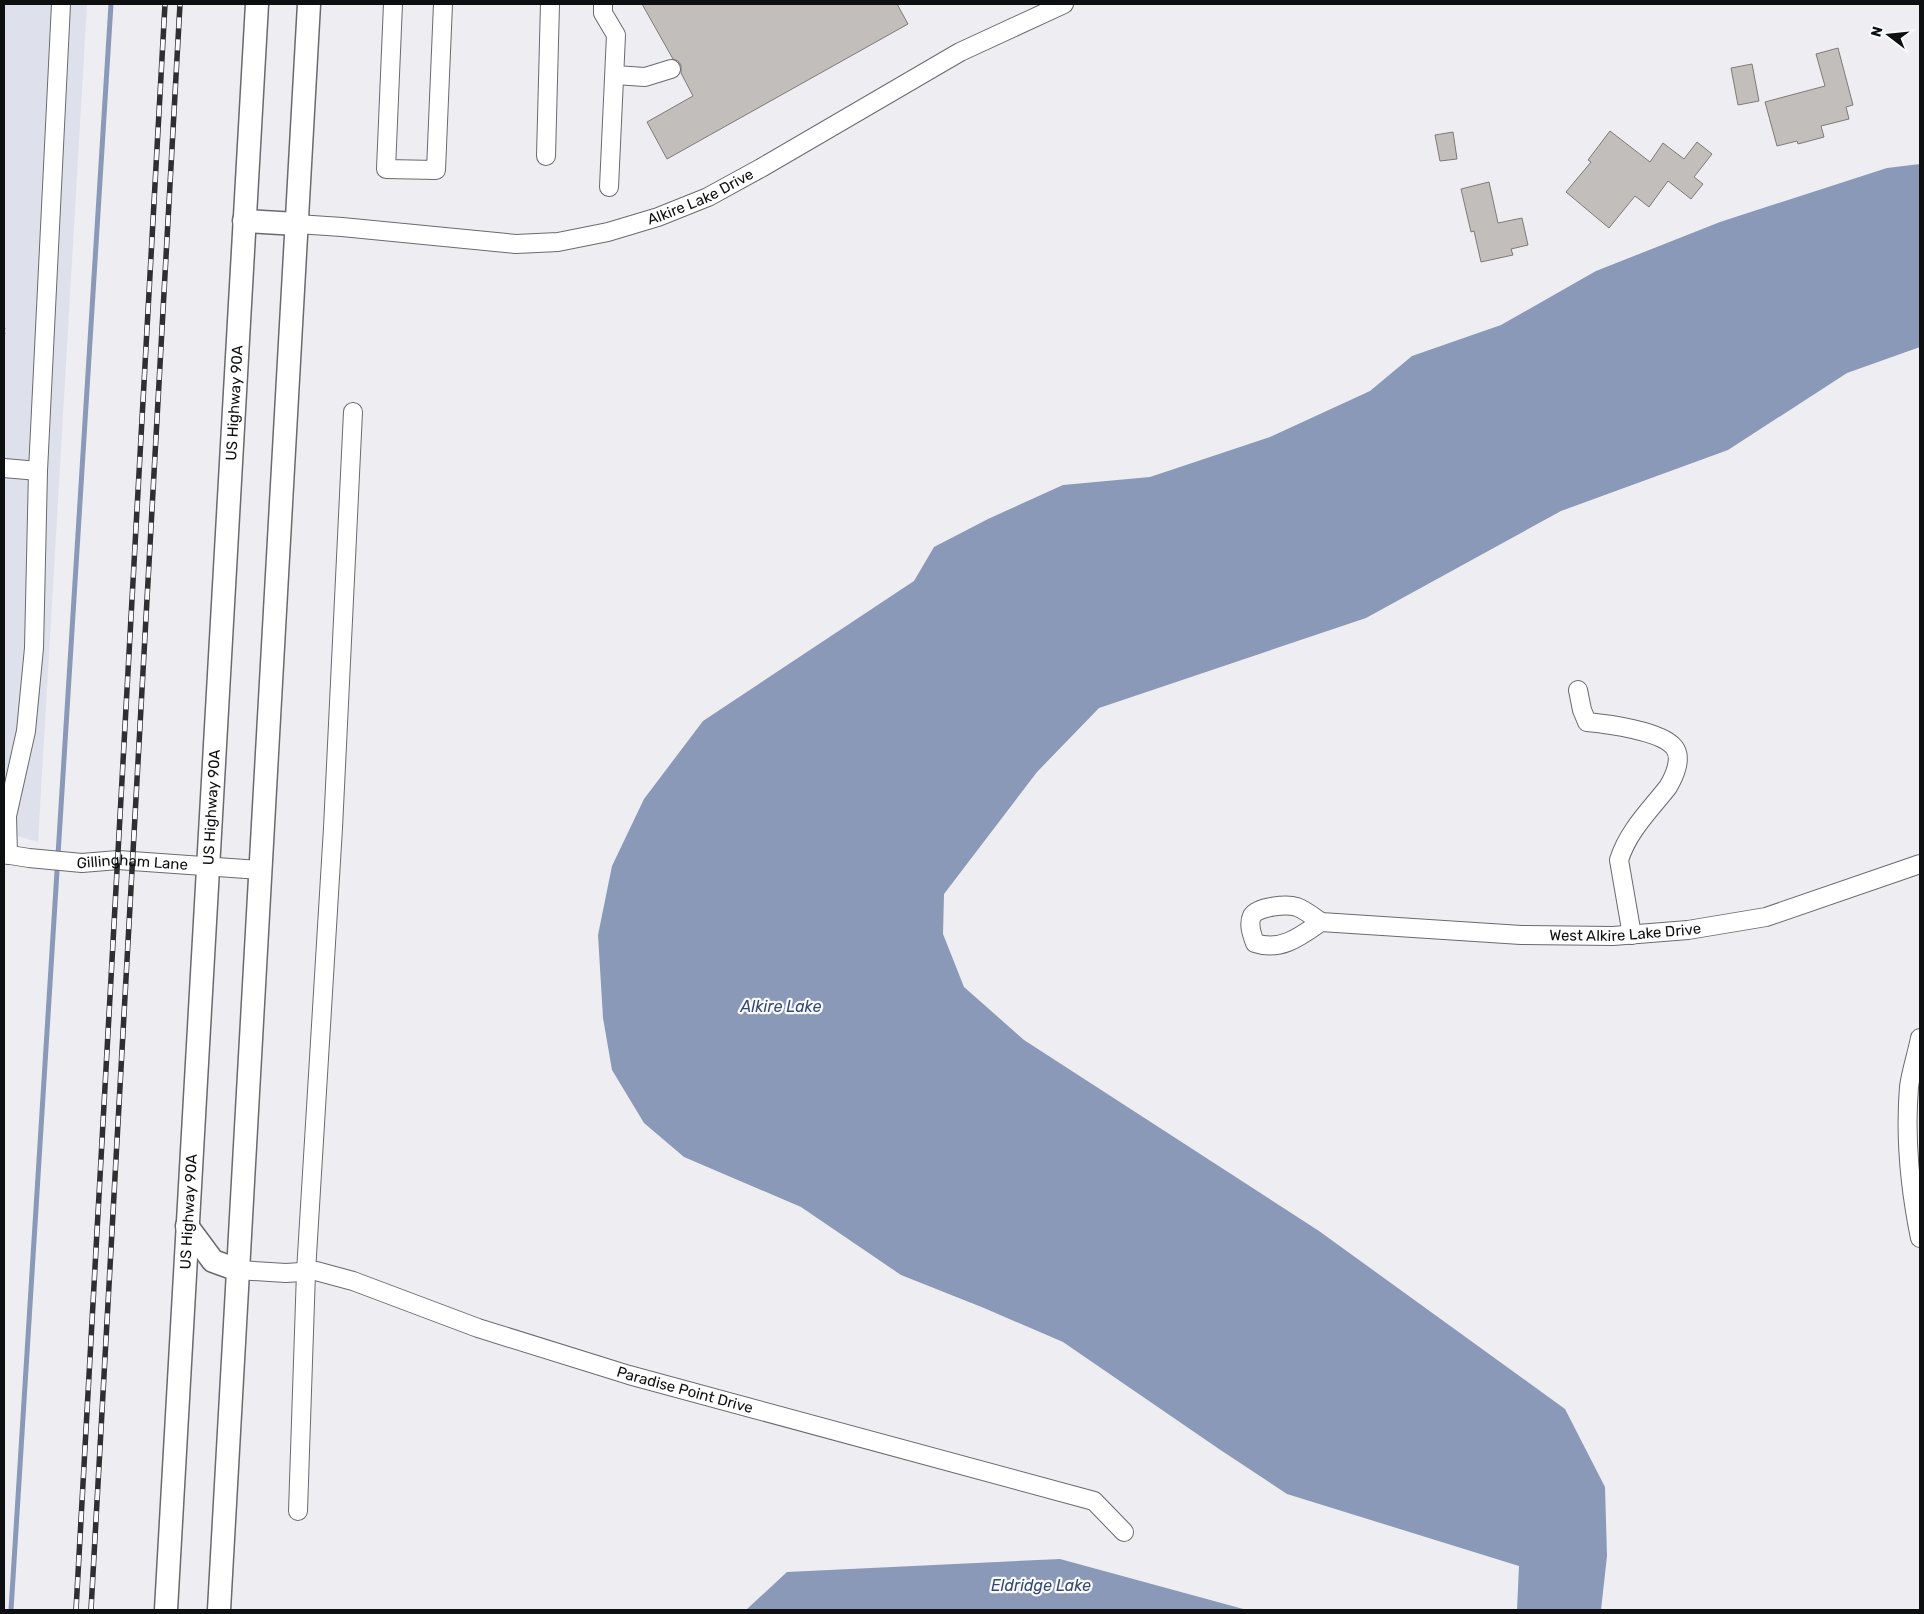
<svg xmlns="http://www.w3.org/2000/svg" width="1924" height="1614" viewBox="0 0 1924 1614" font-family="Rubik,sans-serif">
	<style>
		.built { fill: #dee0ec }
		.water { fill: #8a99b7 }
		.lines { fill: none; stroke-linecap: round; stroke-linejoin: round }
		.stream { stroke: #8a99b7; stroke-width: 5 }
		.building { fill: #c2bebb; stroke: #7e7a77 }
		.minor-casing { stroke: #696a6e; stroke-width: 20 }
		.major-casing { stroke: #696a6e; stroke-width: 25 }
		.path { stroke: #999a9d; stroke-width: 3; stroke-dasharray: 1 4; stroke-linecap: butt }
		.minor { stroke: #fff; stroke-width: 18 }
		.major { stroke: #fff; stroke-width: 22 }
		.rail-casing { stroke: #2f2f31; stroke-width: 5.5 }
		.rail { stroke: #fafbff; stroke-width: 4; stroke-dasharray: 11; stroke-linecap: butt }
		.labels { text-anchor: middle; stroke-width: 4.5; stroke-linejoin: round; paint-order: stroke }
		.street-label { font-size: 15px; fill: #0e0f10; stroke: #fafbff }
		.water-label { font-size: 16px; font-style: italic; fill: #344874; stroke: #fafbff }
	</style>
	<rect width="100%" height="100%" fill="#ededf2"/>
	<path class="built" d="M4,4H87L38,842L4,832Z"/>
	<path class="water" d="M1920,164V347L1847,373L1728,450L1561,511L1366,618L1099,708L1037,772L944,894L943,934L964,987L1024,1040L1319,1231L1565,1409L1605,1487L1607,1556L1601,1610H1517L1519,1566L1287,1494L1219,1449L1063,1342L984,1308L901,1275L801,1207L684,1157L644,1123L612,1070L603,1018L598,935L612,866L644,799L703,721L914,581L934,547L988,519L1063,485L1150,477L1270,437L1370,391L1412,356L1501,325L1596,271L1720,222L1887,168Z
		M1060,1559L1247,1610H746L787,1572Z"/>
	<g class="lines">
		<path class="stream" d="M11,1610L111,4"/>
	</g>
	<path class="building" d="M642,4H897L908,24L667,159L647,122L693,96L681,73V65L678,61L673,59Z
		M1838,48L1853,105L1846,107L1849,119L1821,126L1824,137L1798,144L1797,141L1777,146L1765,102L1825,86L1816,54Z
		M1752,64L1759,101L1738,105L1731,68Z
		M1610,131L1650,162L1663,143L1684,159L1697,142L1712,154L1694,177L1703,184L1691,199L1668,181L1649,207L1635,196L1609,228L1566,192L1591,162L1588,160Z
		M1453,132L1457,159L1440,161L1435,135Z
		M1489,182L1498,223L1522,218L1528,245L1511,249L1513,255L1481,262L1474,231L1471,232L1461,189Z"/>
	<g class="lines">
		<defs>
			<g id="minor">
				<path d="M393,4L386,169L436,170L443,4"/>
				<path d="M603,4V13L616,35L609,187"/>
				<path d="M615,75L645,77L671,69"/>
				<path d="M546,156L550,4"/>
				<path id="s1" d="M297,224L342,227L516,244L558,242L608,232L658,217L708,197L761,168L960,52L1064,4"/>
				<path d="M4,468L38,471"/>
				<path d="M1578,690L1582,710L1587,722C1608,724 1661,731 1674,747C1683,758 1674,777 1668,787C1650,810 1628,831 1619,860L1632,935"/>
				<path id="s2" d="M4,854L29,858L82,863L118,860L261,870"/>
				<path d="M8,855L7,816L26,731L34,648L38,471L61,4"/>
				<path id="s3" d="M1321,922C1301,936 1281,952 1255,943C1252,935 1248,924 1252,916C1258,906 1287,904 1297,907C1305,910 1314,917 1321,922L1521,935L1613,936L1688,930L1766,917L1920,864"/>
				<path d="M1920,1038C1917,1054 1911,1071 1909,1087C1905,1136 1910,1189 1920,1238"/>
				<path id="s4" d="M238,1270L286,1273L316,1271L353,1281L478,1328L629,1375L1094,1501L1124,1532"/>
				<path d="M298,1511L306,1272L333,828L353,412"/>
			</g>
			<g id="major">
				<path d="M244,221L297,224"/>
				<path d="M187,1226L213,1261L238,1270"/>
				<path id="s5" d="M166,1610L257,4"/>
				<path d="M219,1610L309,4"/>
			</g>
		</defs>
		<use href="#minor" class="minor-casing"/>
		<use href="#major" class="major-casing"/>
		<path class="path" d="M4,328V336"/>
		<use href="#minor" class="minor"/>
		<use href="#major" class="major"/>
		<defs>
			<path id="rail" d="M76,1610L165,4
				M91,1610L180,4"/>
		</defs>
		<use href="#rail" class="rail-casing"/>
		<use href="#rail" class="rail"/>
	</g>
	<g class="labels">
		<g class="street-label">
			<text dy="5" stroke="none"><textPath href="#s1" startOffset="412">Alkire Lake Drive</textPath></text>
			<text dy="5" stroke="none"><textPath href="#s5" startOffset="1209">US Highway 90A</textPath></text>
			<text dy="5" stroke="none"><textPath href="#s5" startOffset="804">US Highway 90A</textPath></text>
			<text dy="5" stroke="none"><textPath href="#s2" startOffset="129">Gillingham Lane</textPath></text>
			<text dy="5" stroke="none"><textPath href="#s3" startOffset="481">West Alkire Lake Drive</textPath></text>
			<text dy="5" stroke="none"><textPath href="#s5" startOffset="399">US Highway 90A</textPath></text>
			<text dy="5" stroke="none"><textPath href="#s4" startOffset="466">Paradise Point Drive</textPath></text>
		</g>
		<g class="water-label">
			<text x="781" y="1012">Alkire Lake</text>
			<text x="1041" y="1591">Eldridge Lake</text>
		</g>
	</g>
	<rect width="1924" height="1614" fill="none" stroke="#0e0f10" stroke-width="10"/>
	<g transform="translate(1889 35) rotate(286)" stroke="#fafbff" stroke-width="4" paint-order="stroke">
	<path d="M0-4L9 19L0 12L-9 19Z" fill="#0e0f10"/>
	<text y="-8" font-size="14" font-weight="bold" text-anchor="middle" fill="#0e0f10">N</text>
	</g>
</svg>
